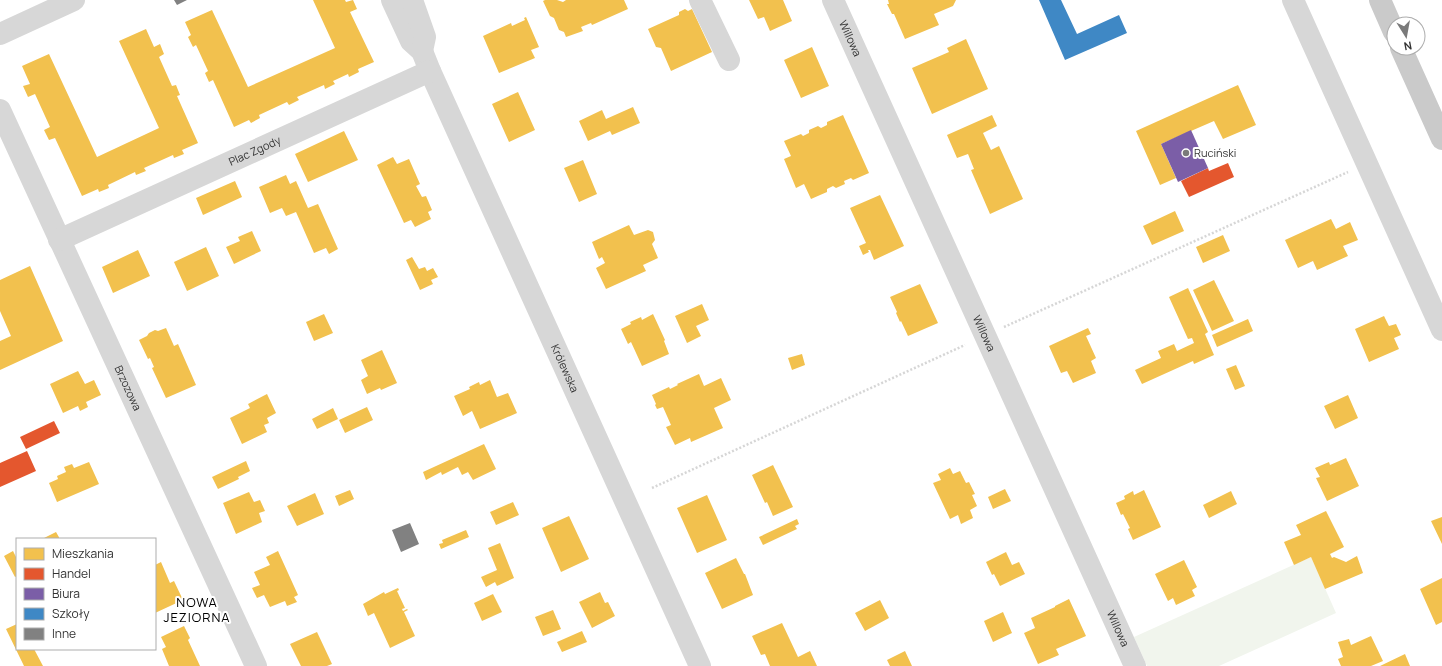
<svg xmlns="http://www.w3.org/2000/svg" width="1442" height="666" viewBox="0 0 1442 666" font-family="Manrope,sans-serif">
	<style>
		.green { fill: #f1f5ed }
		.homes { fill: #f2c14e }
		.shops { fill: #e4572e }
		.offices { fill: #7b5ea7 }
		.schools { fill: #3f88c5 }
		.building { fill: #818181 }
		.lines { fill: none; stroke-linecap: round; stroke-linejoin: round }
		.path { stroke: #d6d6d6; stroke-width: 2.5; stroke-dasharray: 2 2; stroke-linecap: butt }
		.minor { stroke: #d7d7d7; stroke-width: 22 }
		.major { stroke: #cacaca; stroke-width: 22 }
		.poi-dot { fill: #7a7a7a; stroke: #fff; stroke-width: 1.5 }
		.labels { text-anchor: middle; stroke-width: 4; stroke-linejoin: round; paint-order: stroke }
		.street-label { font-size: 11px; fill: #333; stroke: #fff }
		.poi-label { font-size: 11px; fill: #333; stroke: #fff; text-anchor: start }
		.quarter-label { font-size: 13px; letter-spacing: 1px; fill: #000; stroke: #fff }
	</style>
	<rect width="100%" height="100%" fill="#fff"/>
	<path class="green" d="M1311,557L1336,613L1219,666H1147L1134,637Z"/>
	<path class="homes" d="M313,0H345L346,2L353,0L357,9L350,12L374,62L358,69L359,72L349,77L348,74L333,81L335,84L325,89L324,85L297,97L299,100L289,105L287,102L259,115L260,118L251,123L249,120L234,127L213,80L209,82L205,73L208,71L196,45L193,47L188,37L191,35L185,22L212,10L248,87L335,48Z
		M545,0H557L563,2L566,0H624L628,9L592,25L591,23L581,27L583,31L566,37L564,32L559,30L554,18L550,16L543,1Z
		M749,0H783L792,21L770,31L764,17L758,19Z
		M888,0H956L953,6L934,14L939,25L905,39L894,14H892L887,4H889Z
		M685,9L688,11L692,9L712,52L671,71L661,48L656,47L648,29L679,15V12Z
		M526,17L539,47L531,50L535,58L499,73L483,36L511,23L512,26L525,20L524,18Z
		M146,29L154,47L160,44L164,54L159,57L172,86L176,85L180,95L177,96L198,143L182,150L184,154L174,158L173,155L144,168L146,171L136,175L135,172L108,185L109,188L99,192L98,189L82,196L55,138L49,140L44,130L50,127L35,94L28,97L23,86L30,84L22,66L49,54L97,157L159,128L119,41Z
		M966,39L988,89L932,114L912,68L949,52L947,48Z
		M812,47L829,86L801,98L784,60Z
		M1238,85L1256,125L1223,139L1214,121L1161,144L1176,178L1160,185L1136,131Z
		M518,92L535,130L509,142L492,104Z
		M633,107L640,123L612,135L610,131L588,141L579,121L602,110L606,119Z
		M843,115L869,173L853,180L851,178L844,181L845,184L836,188L833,186L827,189V192L811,199L804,184L796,188L784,159L791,156L784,141L801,134L803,136L809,133V130L818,126L821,128L827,125V122Z
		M992,115L997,126L983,133L991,150L999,146L1023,199L990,214L971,170L974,169L968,154L957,158L947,135Z
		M344,131L358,160L308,182L295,154Z
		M393,157L397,164L409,159L420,184L416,186L422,197L426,196L432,210L428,212L431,219L415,227L411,220L404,223L377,165Z
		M583,160L597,194L579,202L564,168Z
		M286,175L290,184L296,181L308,208L318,204L338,249L329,254L326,248L314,253L296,212L286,216L282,208L270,213L259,187Z
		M235,181L242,197L203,215L196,198Z
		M880,195L904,246L874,260L870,250H868L869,252L863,255L859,246L866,243L850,208Z
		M1175,211L1184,231L1152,245L1143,226Z
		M1331,219L1336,229L1350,222L1358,240L1343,246L1348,256L1317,270L1313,261L1298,268L1285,240Z
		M629,225L634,235L648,230L653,232L655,240L652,244L658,258L643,265L646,271L606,289L596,268L605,263L602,257L599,259L592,242Z
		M252,231L261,251L234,264L226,247L240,241L238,237Z
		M1223,235L1230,251L1203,263L1196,247Z
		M206,247L219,276L187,291L174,262Z
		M138,250L150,276L113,293L102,267Z
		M412,257L419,269L425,267L427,271L433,268L438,277L431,280L433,284L420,290L406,260Z
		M30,266L63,341L0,370V341L11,336L0,311V280Z
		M1214,280L1234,321L1212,331L1193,290Z
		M920,284L938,323L908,336L901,321L900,322L896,313L897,312L890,297Z
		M1188,288L1208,332L1205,334L1214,355L1194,364L1193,361L1142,384L1135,370L1161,358L1158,351L1174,344L1177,351L1194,343L1192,338L1188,339L1169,297Z
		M702,304L709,320L696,326L701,336L687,343L675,316Z
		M324,314L333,333L314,341L306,322Z
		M653,314L665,340L664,341L669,354L642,366L631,342L628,344L621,329L631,324L630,322L641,317L642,320Z
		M1384,316L1389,326L1396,324L1401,335L1394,338L1399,349L1369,362L1355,329Z
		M1248,319L1253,331L1217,347L1212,335Z
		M166,328L174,346L178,344L196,385L166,398L152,368L154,367L150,358L148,359L139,340L147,336L149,333L155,330L158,331Z
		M1088,328L1091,334L1086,336L1096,358L1091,361L1096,373L1073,383L1067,371L1061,373L1049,346Z
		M382,350L397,383L381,390L380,388L367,394L361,380L368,376L361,360Z
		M802,354L805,365L792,370L788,358Z
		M1236,365L1245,386L1235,390L1226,369Z
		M78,371L85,384L94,380L101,395L86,402L88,407L80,411L78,406L63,413L50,384Z
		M699,374L704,386L721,378L731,400L714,408L723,428L691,442L690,438L675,445L666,427L671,425L663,407L657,409L655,405L656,404L652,395L669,387L670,389L678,385L677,384Z
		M490,380L497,397L508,393L517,413L480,429L472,411L463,416L454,396L470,389L469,387L479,382L480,385Z
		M267,394L276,413L267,418L269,423L264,425L267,432L242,444L230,418L250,408L248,404Z
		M1348,395L1358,418L1335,429L1324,406Z
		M367,407L373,420L345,433L339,420Z
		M333,408L338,419L317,429L312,419Z
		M484,444L496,469L473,480L468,472L462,475L458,467L442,475L441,472L426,480L423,472Z
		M1346,458L1359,486L1327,501L1316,478L1320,477L1315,468L1329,462L1330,465Z
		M246,461L250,471L238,477L239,479L218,489L212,477Z
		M89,462L99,484L57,502L49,483L58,479L57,476L66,472L64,467L72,464L74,468Z
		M773,465L793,507L773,516L767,502L765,503L752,475Z
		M950,468L953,474L960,471L966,483L969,482L975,494L972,495L977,506L970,510L973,518L961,524L958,515L950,519L933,483L941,480L938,474Z
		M1005,489L1011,501L993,509L988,497Z
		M350,490L354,499L339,506L335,496Z
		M1144,490L1161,527L1133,540L1128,529L1130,528L1123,514L1121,515L1116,503L1125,499L1124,496L1133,491L1134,495Z
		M1231,491L1237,504L1209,518L1203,505Z
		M249,492L254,502L260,500L265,511L259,513L262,522L236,534L223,503Z
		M315,493L324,514L297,526L287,506Z
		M707,495L727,540L697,553L677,508Z
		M513,502L519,515L496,525L490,512Z
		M1326,511L1344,547L1330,554L1332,558L1334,557L1346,562L1357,556L1363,573L1325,589L1311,557L1294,565L1284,542L1301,535L1296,525Z
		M569,516L589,559L561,572L542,528Z
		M1442,517V544L1431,521Z
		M797,519L799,524L795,526L797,529L763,545L759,537Z
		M466,530L469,537L441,549L439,544L443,543L442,540Z
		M56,532L60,539H42Z
		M500,543L514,578L497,586L495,582L486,587L481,577L497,570L488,548Z
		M13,551L17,559V576L15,577L4,556Z
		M278,551L298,595L294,597L297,602L287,606L285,601L270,607L264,595L257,598L252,588L260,585L254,572L270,565L266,557Z
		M1006,552L1012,565L1019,562L1025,574L1000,586L994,574L992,575L986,562Z
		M736,558L744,574H745L753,595L722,609L705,573Z
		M1184,560L1197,587L1192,590L1195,596L1176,605L1173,598L1168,601L1155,574Z
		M161,562L170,583L174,581L183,600L155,613V565Z
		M1442,578V622L1436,625L1420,589Z
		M398,588L399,590L397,591L405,608L402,609L403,611L407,609L408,610L404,612L415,636L390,648L374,613L368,616L363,604L384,592L385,594Z
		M600,592L605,603L608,602L615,616L592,628L579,602Z
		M493,594L502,612L482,621L474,603Z
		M1069,599L1086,636L1056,649L1059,655L1038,664L1024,633L1035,628L1031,618L1055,607V606Z
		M880,600L889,618L865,631L855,613Z
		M553,610L561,629L543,636L535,617Z
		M1003,612L1012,633L993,642L984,621Z
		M782,623L798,657L810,651L817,666H770L765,654L761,655L752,636Z
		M17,624V649H34L43,666H24L6,629Z
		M184,626L190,638L188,640L200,666H169L162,649L166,647L161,637Z
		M582,631L587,642L562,652L557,642Z
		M317,632L332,664L327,666H301L290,644Z
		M1371,636L1383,661L1371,666H1341L1338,659L1343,657L1338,642L1349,639L1351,645Z
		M905,651L912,666H890L887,660Z
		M1405,654L1410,666H1380Z"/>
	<path class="shops" d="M1228,163L1234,177L1189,197L1181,181L1208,168L1209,171Z
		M54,421L60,433L26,449L20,437Z
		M27,451L36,471L0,487V463Z"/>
	<path class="offices" d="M1191,130L1208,168L1178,182L1161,144Z"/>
	<path class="schools" d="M1039,0H1061L1077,34L1119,15L1127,33L1065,60Z"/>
	<path class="building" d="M174,0H187L177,5Z
		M410,523L419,544L401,552L392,530Z"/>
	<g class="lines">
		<path class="path" d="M1004,327L1348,172
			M652,488L965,345"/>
		<g class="minor">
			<path id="s1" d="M392,0L411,41L422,51L430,71L700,666"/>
			<path d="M412,0L425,37L422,51"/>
			<path d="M700,0L729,60"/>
			<path id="s2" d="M833,0L1135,666"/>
			<path d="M1293,0L1442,330"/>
			<path d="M0,34L74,0"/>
			<path id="s3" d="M0,110L256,666"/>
			<path id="s4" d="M59,240L430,71"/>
		</g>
		<path class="major" d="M1380,0L1394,32
			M1401,48L1442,139"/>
	</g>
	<circle class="poi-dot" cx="1186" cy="153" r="4"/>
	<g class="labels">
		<g class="street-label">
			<text dy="4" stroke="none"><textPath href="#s2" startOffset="42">Willowa</textPath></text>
			<text dy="4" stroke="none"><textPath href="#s4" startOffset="215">Plac Zgody</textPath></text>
			<text dy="4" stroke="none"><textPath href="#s2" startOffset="366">Willowa</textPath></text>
			<text dy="4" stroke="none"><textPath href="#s1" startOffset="408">Królewska</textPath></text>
			<text dy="4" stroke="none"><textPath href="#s3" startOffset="306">Brzozowa</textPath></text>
			<text dy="4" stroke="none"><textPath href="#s2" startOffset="690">Willowa</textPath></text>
		</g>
		<g class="poi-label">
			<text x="1194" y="157">Ruciński</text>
		</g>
		<g class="quarter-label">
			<text x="197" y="607">NOWA<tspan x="197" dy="15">JEZIORNA</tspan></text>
		</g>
	</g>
	<rect x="16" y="538" width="140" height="112" fill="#ffffff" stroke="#adadad"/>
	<rect x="24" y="548" width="20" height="12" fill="#f2c14e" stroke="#adadad"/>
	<text x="52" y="558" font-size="12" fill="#333333">Mieszkania</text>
	<rect x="24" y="568" width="20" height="12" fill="#e4572e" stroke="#adadad"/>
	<text x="52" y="578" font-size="12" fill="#333333">Handel</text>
	<rect x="24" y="588" width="20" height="12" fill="#7b5ea7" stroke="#adadad"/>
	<text x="52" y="598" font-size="12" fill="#333333">Biura</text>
	<rect x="24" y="608" width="20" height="12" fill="#3f88c5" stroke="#adadad"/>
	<text x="52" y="618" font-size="12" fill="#333333">Szkoły</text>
	<rect x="24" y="628" width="20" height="12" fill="#818181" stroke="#adadad"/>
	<text x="52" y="638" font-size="12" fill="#333333">Inne</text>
	<g transform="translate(1406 36) rotate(169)"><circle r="19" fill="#ffffff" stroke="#adadad"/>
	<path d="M0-3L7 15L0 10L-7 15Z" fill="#7a7a7a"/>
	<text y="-6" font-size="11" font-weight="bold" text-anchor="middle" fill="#333333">N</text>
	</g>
</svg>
